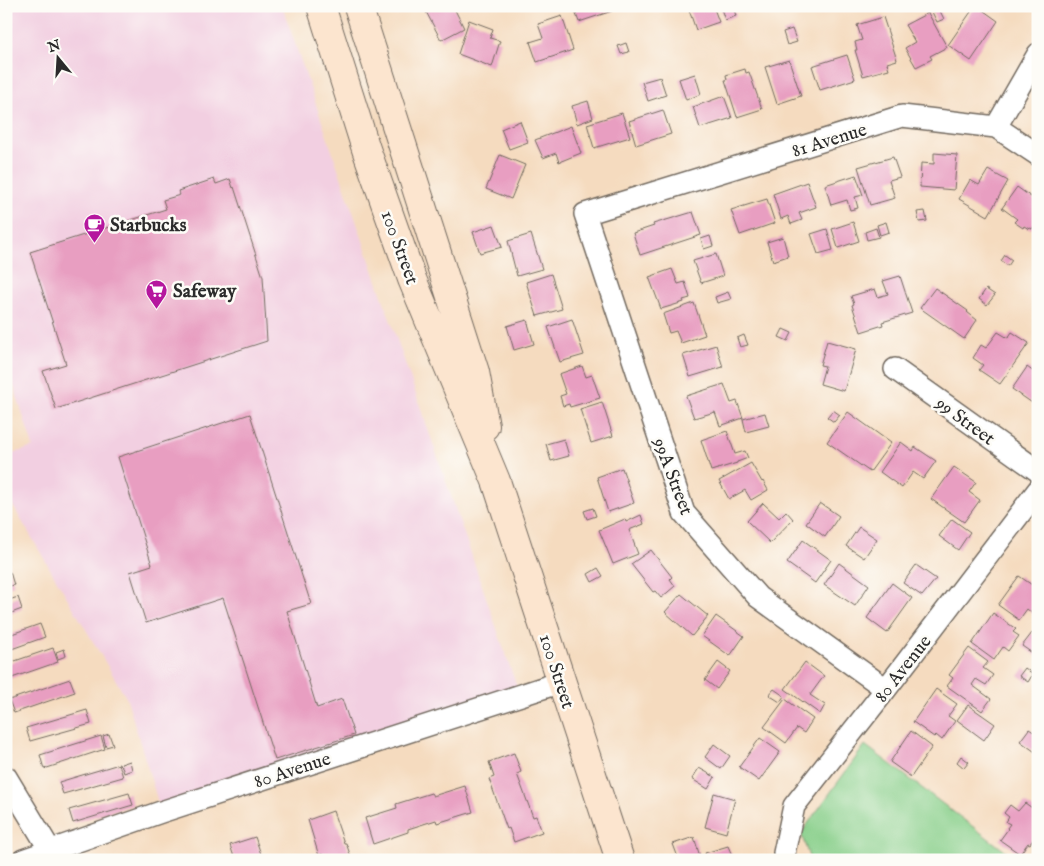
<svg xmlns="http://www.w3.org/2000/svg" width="1044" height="866" viewBox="0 0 1044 866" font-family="'IM FELL English',serif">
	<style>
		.built { fill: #f2cfe1 }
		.green { fill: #88cf8a; stroke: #5a7d5a }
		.building { fill: #e89ec1 }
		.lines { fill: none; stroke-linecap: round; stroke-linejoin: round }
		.minor-casing { stroke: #72695f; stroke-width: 24 }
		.secondary-casing { stroke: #72695f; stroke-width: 30 }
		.minor { stroke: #fff; stroke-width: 21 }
		.secondary { stroke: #fce5cf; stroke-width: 28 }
		.labels { text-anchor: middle; stroke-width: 5; stroke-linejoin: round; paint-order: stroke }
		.street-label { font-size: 19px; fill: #2b2b2b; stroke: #fdfcf7 }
		.poi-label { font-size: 19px; font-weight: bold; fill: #2b2b2b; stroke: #fdfcf7; text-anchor: start }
	</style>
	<rect width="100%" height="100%" fill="#fdfcf7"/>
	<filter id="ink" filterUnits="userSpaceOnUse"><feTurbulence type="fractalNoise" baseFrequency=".02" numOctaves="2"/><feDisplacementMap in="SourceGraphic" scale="10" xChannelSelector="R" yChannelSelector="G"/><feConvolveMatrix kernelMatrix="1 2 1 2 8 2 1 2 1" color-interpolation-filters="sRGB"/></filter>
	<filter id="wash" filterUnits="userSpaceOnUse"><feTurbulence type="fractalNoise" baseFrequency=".0096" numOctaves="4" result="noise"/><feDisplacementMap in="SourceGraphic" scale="20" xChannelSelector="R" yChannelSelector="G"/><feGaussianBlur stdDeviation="1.12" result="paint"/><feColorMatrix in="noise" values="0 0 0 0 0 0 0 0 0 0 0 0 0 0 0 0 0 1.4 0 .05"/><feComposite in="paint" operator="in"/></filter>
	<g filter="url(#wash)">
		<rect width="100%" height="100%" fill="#f5dbbf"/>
		<path class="built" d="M6,6H282L520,696L161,812L127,699L6,494V456L33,447L6,361Z"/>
		<path class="green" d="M865,745L1017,860H810L801,833Z"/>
		<g id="blocks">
			<path class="building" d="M423,6H453L464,28L441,40Z
				M573,6H610L612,11L579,22Z
				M699,6H713L719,22L696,30L689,10Z
				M720,6H733L736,16L725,20Z
				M975,6H977L998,21L971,61L948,45Z
				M939,9L944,19L937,22L932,12Z
				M928,13L947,47L930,56L932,59L916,67L905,48L915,42L905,25Z
				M562,16L573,50L537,62L530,42L543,38L538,24Z
				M883,17L897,60L887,63L889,69L863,76L855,50H857L855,42L862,40L857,25Z
				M469,20L493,29L490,38L500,41L492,67L458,54Z
				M792,29L797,42L787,45L783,32Z
				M626,43L629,52L621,54L618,46Z
				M847,55L855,79L820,90L812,66Z
				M789,60L801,96L777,104L765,67Z
				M745,69L746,73L749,72L762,109L737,117L725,80H727L726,75Z
				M695,74L701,94L686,100L679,79Z
				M660,77L666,95L648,101L642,82Z
				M724,96L732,118L700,128L693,107Z
				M588,101L593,118L577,124L572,106Z
				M663,110L671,134L636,145L629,121Z
				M622,113L630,137L594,148L587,124Z
				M520,121L528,142L509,149L501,129Z
				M571,126L581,153L559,162L556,153L543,158L535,140Z
				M934,153L957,155L954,190L920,187L921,163L934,164Z
				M500,155L525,165L511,199L486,189Z
				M893,157L900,177L889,180L895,198L870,205L858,167Z
				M988,170L1008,181L988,216L959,199L970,180L979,185Z
				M856,175L863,195L855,197L858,208L850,210L847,200L831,205L825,185Z
				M214,179L216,184L230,179L233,188L234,187L263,277L267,341L56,409L43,371L66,364L30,252L166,209L163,200L180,195L178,191Z
				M807,182L816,207L799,213L802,220L791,224L788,216L781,219L773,194Z
				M1017,187L1038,202V221L1032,229L1030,228L1029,229L1024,226L1023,228L1014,222L1017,219L1002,208Z
				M767,199L775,223L740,235L731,210Z
				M925,211L927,221L919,222L917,212Z
				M693,212L701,235L640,255L633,233L654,226L653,224Z
				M853,222L859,241L838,248L832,229Z
				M886,222L889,232L880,235L877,225Z
				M494,225L502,247L480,253L473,232Z
				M876,228L879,237L867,240L865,232Z
				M827,229L833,250L818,254L811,234Z
				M531,234L542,269L517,276L508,241Z
				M710,236L713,246L704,249L701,239Z
				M783,237L788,256L773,261L767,242Z
				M716,254L723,276L701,283L693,261Z
				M1005,255L1012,260L1008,266L1001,261Z
				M672,269L678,284L685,282L690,298L683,300L684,302L661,309L649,277Z
				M551,274L562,309L537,316L526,282Z
				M900,276L912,313L882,322L883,325L861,332L852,305L854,304L851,296L875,289L878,297L888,294L883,281Z
				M935,288L968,311L967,312L977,320L964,339L920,308Z
				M986,289L995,295L987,305L979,299Z
				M728,292L731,299L717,303L715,297Z
				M694,303L705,335L681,343L676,331L669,333L663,314Z
				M572,319L584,355L560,362L548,327Z
				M527,320L534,344L514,350L507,326Z
				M783,329L792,333L788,341L779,337Z
				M998,332L1008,338L1012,332L1029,343L1000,384L979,370L983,365L973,358L981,345L986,348Z
				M744,335L748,345L740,347L737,338Z
				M827,341L856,349L844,391L820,384L825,366L820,365Z
				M716,345L723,367L690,377L683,355Z
				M582,366L586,377L592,375L600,398L570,407L569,404L563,406L560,396L566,394L559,374Z
				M1027,367L1038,375V407L1012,389Z
				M724,384L731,403L737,401L743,418L720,426L715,412L694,418L686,396Z
				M602,402L613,436L591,443L580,409Z
				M833,410L840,415L834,422L827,417Z
				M848,412L891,443L870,472L827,442Z
				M765,413L769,426L746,432L743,419Z
				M250,414L311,604L287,611L317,708L342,699L354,735L275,760L223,598L146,623L130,572L152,565L118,457Z
				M727,431L735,454L745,451L748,458L737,462V463L711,471L701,440Z
				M564,439L569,456L551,461L546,444Z
				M901,442L913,451L915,447L936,461L923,479L913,472L902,488L880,472Z
				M751,463L762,482L763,481L768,490L751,500L745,490L729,499L719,481Z
				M954,467L976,482L969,492L980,500L964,522L931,499Z
				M622,468L634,503L608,512L597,477Z
				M763,503L779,518L786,511L793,519L770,543L747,521Z
				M820,503L839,516L825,537L806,523Z
				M593,508L596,516L587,519L584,511Z
				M641,515L644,524L629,530L638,554L613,564L599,530L625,519L626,522Z
				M952,519L970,532L958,550L939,536Z
				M859,527L877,539L864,558L846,546Z
				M803,540L831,560L815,583L787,563Z
				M651,550L672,577L670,579L675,586L661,598L655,591L653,592L631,564Z
				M839,563L869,585L855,606L824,585Z
				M916,565L936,579L922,596L903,583Z
				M598,568L603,576L592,582L588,574Z
				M10,572L14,585L6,587V573Z
				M1019,576L1038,589V609L1034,615L1027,609L1019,620L998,605Z
				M892,583L912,598L887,633L867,618Z
				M681,594L708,616L692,636L665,612Z
				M18,597L22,609L6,615V601Z
				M993,613L1016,629L1013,632L1019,636L1008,651L1003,647L994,660L972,644Z
				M716,616L744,636L730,656L702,636Z
				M40,624L45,637L6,651V636Z
				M1032,633L1038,636V657L1022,646Z
				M53,648L58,662L6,680V664Z
				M969,648L988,662L983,668L993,675L986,685L976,679L972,685L991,699L982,711L947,686L953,678L949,675Z
				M64,649L66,656L58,659L56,652Z
				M718,662L730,671L717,689L705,680Z
				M805,662L824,676L810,695L825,705L820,714L785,689Z
				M1025,668L1033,674L1028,682L1019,676Z
				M70,679L75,692L14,713L9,700Z
				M774,689L784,696L780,702L769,695Z
				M936,689L957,704L948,716L955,721L942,740L936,735L934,737L913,722Z
				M785,699L813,719L804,733L797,728L786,743L764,727Z
				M968,705L995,724L984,740L957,720Z
				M87,710L91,724L30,741L26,728Z
				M1029,729L1038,735V754L1020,741Z
				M911,731L932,747L911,777L890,762Z
				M109,734L113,745L106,747L103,736Z
				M101,736L105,749L44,769L40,755Z
				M760,738L780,752L759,781L739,767Z
				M714,744L730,756L721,769L705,757Z
				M514,753L521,772L517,774L533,817L536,816L542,832L514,842L509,828L507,829L489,779L494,777L489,762Z
				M961,756L969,762L964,768L957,762Z
				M130,761L132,770L124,773L121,764Z
				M119,764L123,777L63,794L59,782Z
				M699,768L715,777L708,789L692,779Z
				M465,786L473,812L437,823L436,820L408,829V832L373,844L365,818L397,808L396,804L431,793L433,796Z
				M129,793L133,805L73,823L69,810Z
				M714,793L735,799L726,833L705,827Z
				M1025,803L1038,812V836L1036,835L1030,844L1028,843L1020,854L1000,840L1008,829L1007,828L1010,824L1006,822L1009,817L1004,813L1010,805L1018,811Z
				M333,811L344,843H346L352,860H323L322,854L319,856L308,820Z
				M255,837L263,860H235L230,845Z
				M694,837L701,860H679L673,844Z
				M728,846L734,860H708L705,853Z"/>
		</g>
	</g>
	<g filter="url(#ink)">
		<use href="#blocks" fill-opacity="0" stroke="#72695f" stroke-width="1"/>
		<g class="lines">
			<defs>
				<path id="minor" d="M996,127L1038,54
					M895,369L1038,471
					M886,689L758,597L684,513L585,214L902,116L996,127L1038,155
					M6,777L50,850
					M23,860L161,812L561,682
					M786,860L784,853L794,806L886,689L1038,490"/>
				<path id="secondary" d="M321,6L366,149L412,279L496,481L620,860
					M358,6L475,372L485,426"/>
			</defs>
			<use href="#minor" class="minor-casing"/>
			<use href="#secondary" class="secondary-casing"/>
			<use href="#minor" class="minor"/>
			<use href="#secondary" class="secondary"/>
		</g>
	</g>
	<defs>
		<symbol id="cafe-pin" viewBox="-11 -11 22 30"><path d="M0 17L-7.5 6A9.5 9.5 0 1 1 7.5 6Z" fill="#b5179e" stroke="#fdfcf7"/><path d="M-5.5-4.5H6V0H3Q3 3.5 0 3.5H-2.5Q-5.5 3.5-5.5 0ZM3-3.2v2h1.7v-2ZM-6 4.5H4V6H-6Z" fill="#fff"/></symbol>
		<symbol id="supermarket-pin" viewBox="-11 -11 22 30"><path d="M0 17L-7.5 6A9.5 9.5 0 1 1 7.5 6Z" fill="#b5179e" stroke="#fdfcf7"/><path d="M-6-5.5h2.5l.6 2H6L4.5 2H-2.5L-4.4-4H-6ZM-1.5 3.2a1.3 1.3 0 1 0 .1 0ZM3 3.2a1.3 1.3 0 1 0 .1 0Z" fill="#fff"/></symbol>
	</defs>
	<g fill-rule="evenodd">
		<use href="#cafe-pin" x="82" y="212" width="25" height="34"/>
		<use href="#supermarket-pin" x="144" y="278" width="25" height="34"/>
	</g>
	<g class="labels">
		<g class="street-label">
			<text transform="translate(829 139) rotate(-17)" y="7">81 Avenue</text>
			<text transform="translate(401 247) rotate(70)" y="7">100 Street</text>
			<text transform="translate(966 420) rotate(36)" y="7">99 Street</text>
			<text transform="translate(674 476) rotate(69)" y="7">99A Street</text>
			<text transform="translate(902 668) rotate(-52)" y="7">80 Avenue</text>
			<text transform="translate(558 671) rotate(72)" y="7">100 Street</text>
			<text transform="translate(292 769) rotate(-18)" y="7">80 Avenue</text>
		</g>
		<g class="poi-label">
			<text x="110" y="231">Starbucks</text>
			<text x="173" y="297">Safeway</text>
		</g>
	</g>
	<rect width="1044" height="866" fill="none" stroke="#fdfcf7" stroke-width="25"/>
	<g transform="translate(58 58) rotate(342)" stroke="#fdfcf7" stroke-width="4" paint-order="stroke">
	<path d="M0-4L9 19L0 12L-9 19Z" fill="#2b2b2b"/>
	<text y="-8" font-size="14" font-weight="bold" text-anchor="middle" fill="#2b2b2b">N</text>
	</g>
</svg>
